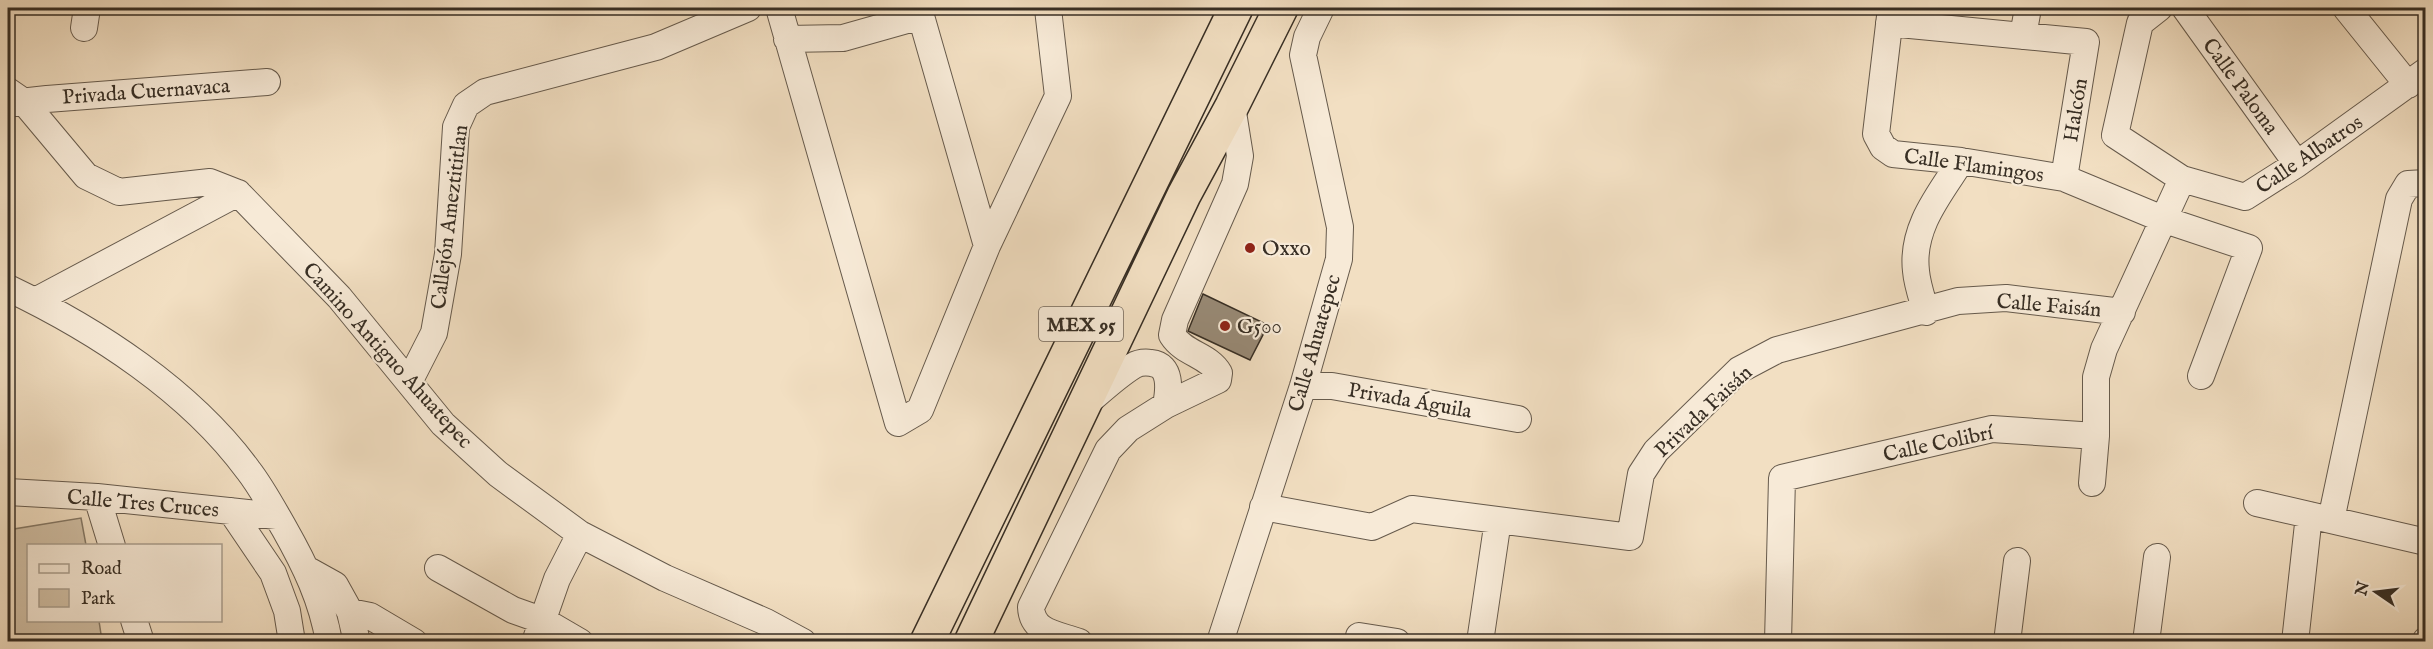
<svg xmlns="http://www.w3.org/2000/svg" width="2433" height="649" viewBox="0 0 2433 649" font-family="'IM FELL English',serif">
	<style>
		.green { fill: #d2c1a7; stroke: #847866; stroke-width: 1.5 }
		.building { fill: #988a76; stroke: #372e24; stroke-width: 1.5 }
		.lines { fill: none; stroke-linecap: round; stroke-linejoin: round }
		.minor-casing { stroke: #665a4c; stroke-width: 28 }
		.highway-casing { stroke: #372e24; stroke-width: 36 }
		.minor { stroke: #f7ead7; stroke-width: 26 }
		.highway { stroke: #f2dfc2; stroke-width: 33 }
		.poi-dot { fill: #8f2418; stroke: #f7ead7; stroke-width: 2 }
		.labels { text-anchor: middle; stroke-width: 4.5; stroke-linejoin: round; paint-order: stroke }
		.shield { fill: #f7ead7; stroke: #71665a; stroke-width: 1.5 }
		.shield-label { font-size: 20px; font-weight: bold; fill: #372e24 }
		.street-label { font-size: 21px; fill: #372e24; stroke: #f7ead7 }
		.poi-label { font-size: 21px; fill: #372e24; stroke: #f7ead7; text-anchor: start }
	</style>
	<rect width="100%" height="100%" fill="#f2dfc2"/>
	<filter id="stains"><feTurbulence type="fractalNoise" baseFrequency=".00333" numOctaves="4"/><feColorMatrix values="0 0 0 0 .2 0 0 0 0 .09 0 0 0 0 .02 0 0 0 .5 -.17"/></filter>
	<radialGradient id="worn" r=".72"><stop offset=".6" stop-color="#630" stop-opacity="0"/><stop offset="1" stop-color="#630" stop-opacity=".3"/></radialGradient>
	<path class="green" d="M81,518L86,545L28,546V620L99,621L102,641H8V530Z"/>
	<path class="building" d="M1203,294L1268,325L1250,360L1188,331Z"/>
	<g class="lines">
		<defs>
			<path id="minor" d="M779,8L898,423L920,410L987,246L1058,96L1048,9
				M1891,8L1876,134L1883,147L1893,154L1961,161L2064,178L2165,220L2249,248L2201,376
				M2159,8L2140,23L2115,135L2182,179L2245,197L2297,164L2426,71
				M2185,8L2297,164
				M2346,8L2408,85
				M1889,23L2086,42L2064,178
				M84,28L87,8
				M2023,36L2028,8
				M787,39L843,38L921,16L987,246
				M8,91L24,102L86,176L119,192L210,182L238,193L339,297L443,424L498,474L580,534L665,578L766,622L803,642
				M11,103L47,99L267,82
				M8,288C96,330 190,391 248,470C262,488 273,509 284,528C305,565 322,600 329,642
				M35,301L238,193
				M1926,312C1922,298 1917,284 1916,271C1911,228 1939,195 1961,161
				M409,382L434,333L448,254L456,127L466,105L485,92L656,47L748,8
				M1303,386H1332L1518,419
				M1088,402C1102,390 1117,376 1133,366C1138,363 1144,362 1151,363C1172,365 1169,390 1166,405
				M2092,483L2096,436V377L2104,349L2182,179
				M8,492L97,497L277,516
				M97,497L112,546
				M2257,503L2426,542
				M1263,507L1372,527L1412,509L1630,537L1641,474L1656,451L1739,370L1777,350L1958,301L2006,298L2122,312
				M231,511L273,573L287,611L292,642
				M2331,520L2399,199L2408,184L2426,183
				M438,568L513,610L544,621L580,642
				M308,570L335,585L350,612L357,642
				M350,612L370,616L414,642
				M134,620L141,642
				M535,642L557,579L580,534
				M1079,642C1057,634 1032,633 1031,607L1108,450L1128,429L1166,405L1218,380L1219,373C1209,355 1184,354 1172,335L1175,320L1235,184L1240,156L1232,106
				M1220,642L1303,386L1339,259L1340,227L1303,55L1307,37L1321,8
				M1358,642L1359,636L1397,642
				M1480,642L1498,520
				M1778,642L1782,478L1992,429L2096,436
				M2007,642L2017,561
				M2146,642L2157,557
				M2295,642L2309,515
				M2425,642L2426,640"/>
			<path id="highway" d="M927,642L1236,8
				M971,642L1184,195L1232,106L1281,8"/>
		</defs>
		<use href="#minor" class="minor-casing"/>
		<use href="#highway" class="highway-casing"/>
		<use href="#minor" class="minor"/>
		<use href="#highway" class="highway"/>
	</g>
	<g class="poi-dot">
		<circle cx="1250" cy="248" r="6"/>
		<circle cx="1225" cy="326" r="6"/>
	</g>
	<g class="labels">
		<rect class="shield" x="1039" y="307" width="84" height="34" rx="4.5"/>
		<g class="shield-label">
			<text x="1081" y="331">MEX 95</text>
		</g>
		<g class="street-label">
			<text transform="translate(2241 86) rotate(54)" y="7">Calle Paloma</text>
			<text transform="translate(146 91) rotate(-4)" y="7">Privada Cuernavaca</text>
			<text transform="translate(2075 110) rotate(-81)" y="7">Halcón</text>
			<text transform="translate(2309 154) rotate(-34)" y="7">Calle Albatros</text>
			<text transform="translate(1974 165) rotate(8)" y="7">Calle Flamingos</text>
			<text transform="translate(449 217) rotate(-83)" y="7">Callejón Ameztititlan</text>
			<text transform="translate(2049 305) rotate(5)" y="7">Calle Faisán</text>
			<text transform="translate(1314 343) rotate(-74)" y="7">Calle Ahuatepec</text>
			<text transform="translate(388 355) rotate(48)" y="7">Camino Antiguo Ahuatepec</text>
			<text transform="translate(1410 400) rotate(10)" y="7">Privada Águila</text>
			<text transform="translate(1703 411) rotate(-43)" y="7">Privada Faisán</text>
			<text transform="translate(1938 443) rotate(-12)" y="7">Calle Colibrí</text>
			<text transform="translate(143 503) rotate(5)" y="7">Calle Tres Cruces</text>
		</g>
		<g class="poi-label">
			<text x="1262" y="255">Oxxo</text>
			<text x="1237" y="333">G500</text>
		</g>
	</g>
	<rect width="2433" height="649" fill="none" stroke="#f2dfc2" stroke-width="30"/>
	<rect x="9" y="9" width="2415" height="631" fill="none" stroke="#372e24" stroke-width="3"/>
	<rect x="15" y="15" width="2403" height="619" fill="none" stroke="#372e24" stroke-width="1.5"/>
	<rect x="27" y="544" width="195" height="78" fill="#f7ead7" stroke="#aa9f8f" stroke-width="1.5"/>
	<rect x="39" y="564" width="30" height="9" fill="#f7ead7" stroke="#aa9f8f" stroke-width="1.5"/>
	<text x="81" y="574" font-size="18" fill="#372e24">Road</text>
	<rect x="39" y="589" width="30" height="18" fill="#d2c1a7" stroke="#aa9f8f" stroke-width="1.5"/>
	<text x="81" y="604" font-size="18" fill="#372e24">Park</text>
	<g transform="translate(2376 592) rotate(284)" stroke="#f7ead7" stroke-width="4.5" paint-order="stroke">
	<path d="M0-4.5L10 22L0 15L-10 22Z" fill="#372e24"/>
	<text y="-9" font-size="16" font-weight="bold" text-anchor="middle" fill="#372e24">N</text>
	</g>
	<rect width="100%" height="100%" filter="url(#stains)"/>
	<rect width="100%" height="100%" fill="url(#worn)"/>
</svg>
